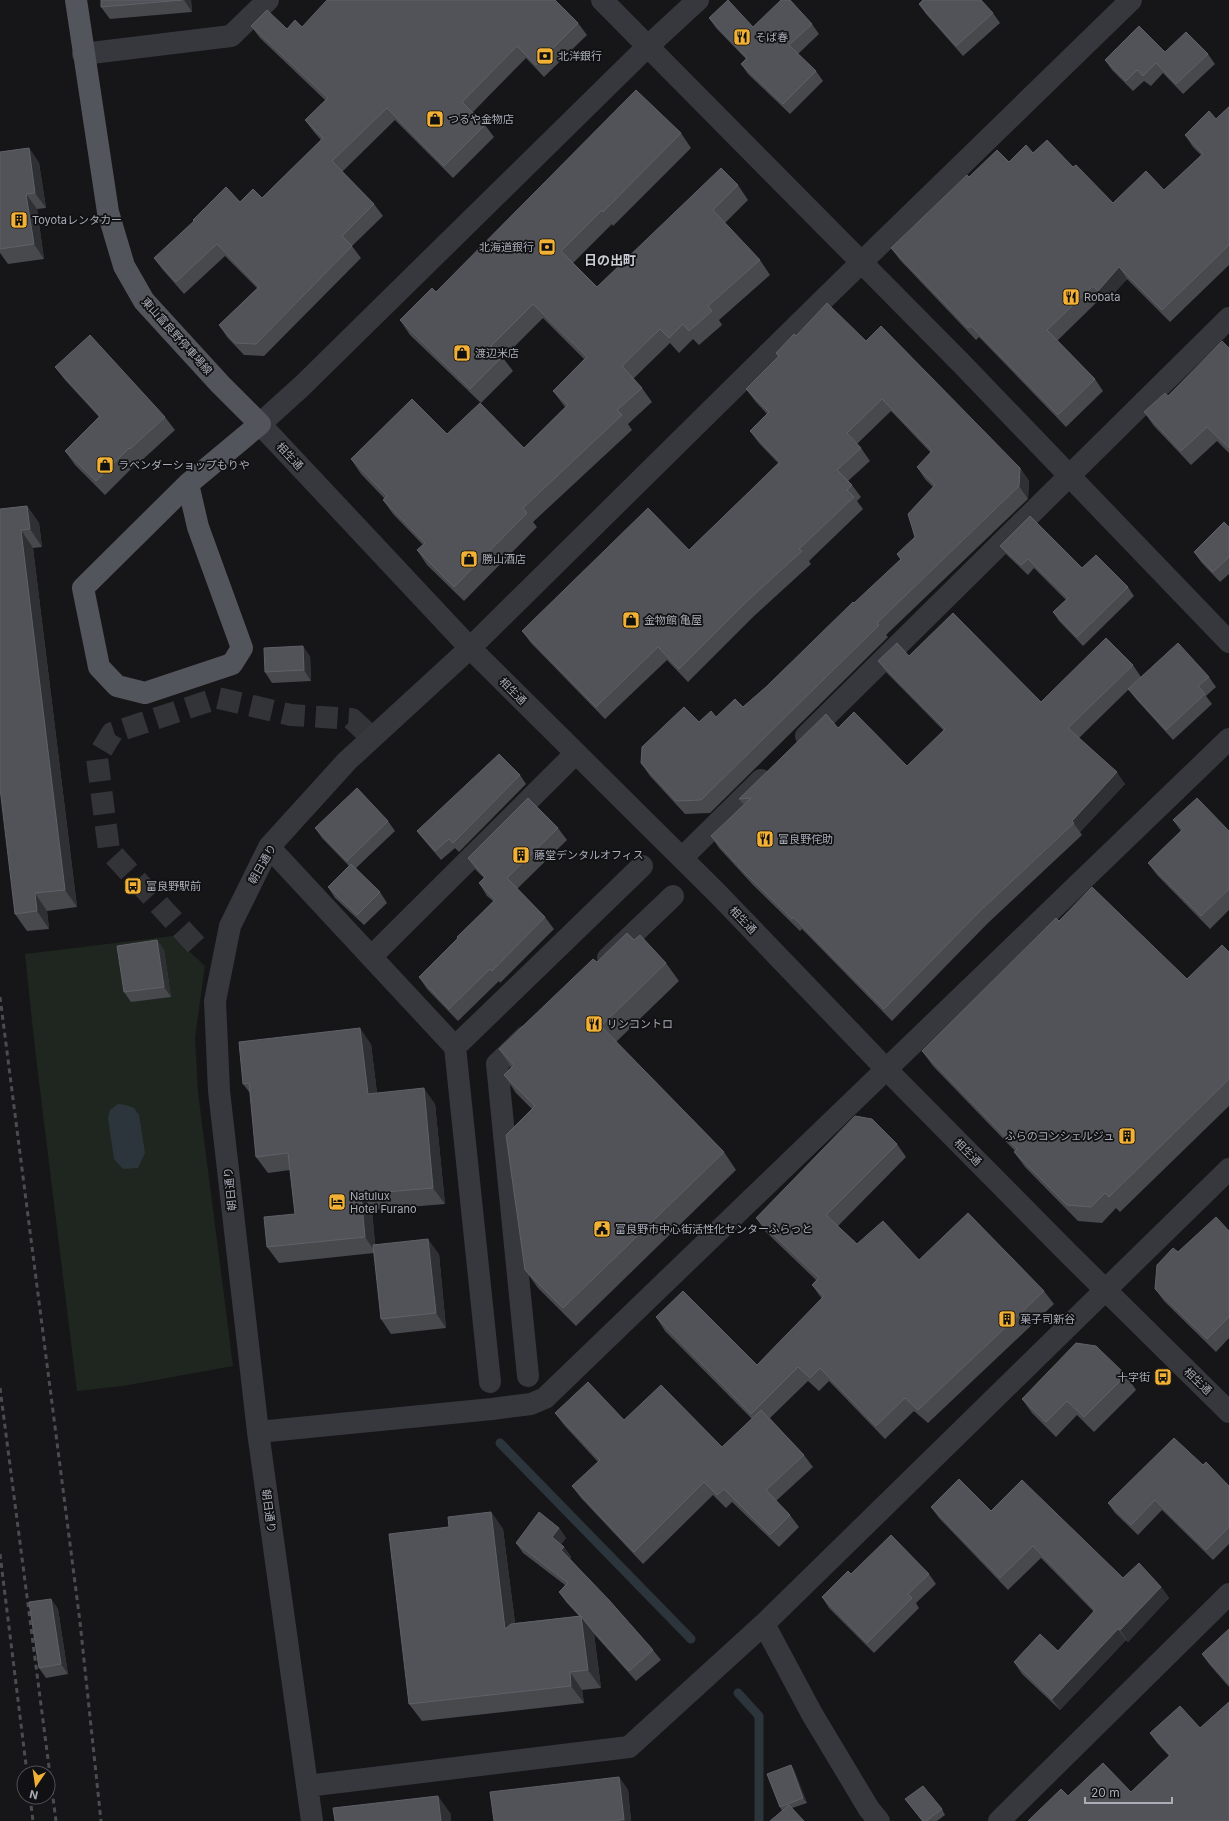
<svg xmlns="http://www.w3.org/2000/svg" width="1229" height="1821" viewBox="0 0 1229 1821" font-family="Inter,'Noto Sans JP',sans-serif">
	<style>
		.green { fill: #1e261f }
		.water { fill: #2c353c }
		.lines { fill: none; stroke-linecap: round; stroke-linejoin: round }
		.stream { stroke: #2c353c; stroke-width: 9 }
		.minor-tunnel { stroke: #333438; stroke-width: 22; stroke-dasharray: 22 11; stroke-linecap: butt }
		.minor { stroke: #37383d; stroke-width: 22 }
		.major { stroke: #53555c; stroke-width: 22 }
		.rail { stroke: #4a4c52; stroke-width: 3; stroke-dasharray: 5 4; stroke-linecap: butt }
		.wall { fill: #47494d }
		.shaded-wall { fill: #2f3033 }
		.building { fill: #525359; stroke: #5f6168 }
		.labels { text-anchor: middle; stroke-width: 3.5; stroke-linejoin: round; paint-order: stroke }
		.poi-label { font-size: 11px; fill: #a8adb8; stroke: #111113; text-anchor: start }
		.street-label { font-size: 11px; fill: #a8adb8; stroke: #111113 }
		.quarter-label { font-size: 13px; font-weight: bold; fill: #c9ccd4; stroke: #111113 }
	</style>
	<rect width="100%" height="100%" fill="#161618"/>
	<path class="green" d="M173,936L205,966L195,1038L198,1092L233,1366L123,1386L77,1391L35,1049L25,954Z"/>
	<path class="water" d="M118,1104L126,1105L134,1108L139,1115L145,1153L138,1168L123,1169L114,1159L108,1118L110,1110Z"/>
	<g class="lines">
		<path class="stream" d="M500,1443L691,1639
			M738,1693L759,1716V1821"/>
		<path class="minor-tunnel" d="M196,945L109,850L97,758L112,733L218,698L291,715L352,719L372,738"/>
		<path class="minor" d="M602,0L962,364L1229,642
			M698,0L647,47L302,386L260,424L470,648L717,893L887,1070L1068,1253L1229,1412
			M83,54L231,36L268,0
			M806,736L1229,318
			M269,847L455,1047L490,1382
			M682,858L761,780
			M371,957L576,753
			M608,958L673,896
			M526,1036L497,1064L528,1376
			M455,1047L642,866
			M258,1432L492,1409L531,1404L545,1398L1229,739
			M764,1624L812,1714L869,1809L879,1821
			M307,1786L629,1747L764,1624L1229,1169
			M312,1821L258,1432L219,1091L215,1001L230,926L269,847L347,761L470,648L832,291L1131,0
			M999,1821L1229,1594"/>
		<path class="major" d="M76,0L108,212L124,266L144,301L220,384L260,424L188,484L83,588L99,667L117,686L145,693L232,664L242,648L198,527L188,484"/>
		<path class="rail" d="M0,997L80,1622L101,1821
			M0,1388L56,1821
			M0,1554L27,1773
			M30,1797L33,1821"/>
	</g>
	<path class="wall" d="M101,0H192H191L192,12L110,19L101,7Z
		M919,4L993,13L1000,23L963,56L926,14Z
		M709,18L753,27L812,24L819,34L798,54L816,71L823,81L790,114L748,74L741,64L746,59L716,28Z
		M578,23L587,35L544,77L526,58L473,112L485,125L494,137L453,178L395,120L342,172L374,204L383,216L352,246L361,258L264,356L244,355L227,337L219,325L257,288L225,256L184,294L163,270L154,258L240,202L262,198L321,140L314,132L305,120L325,100L260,38L251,26L287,29L302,27Z
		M1165,52L1208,54L1215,64L1183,94L1163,73L1151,86L1144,81L1133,91L1112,70L1105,60Z
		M1229,106V265L1170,322L1127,279L1106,302L1101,298L1057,341L1095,379L1103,391L1066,427L979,337L976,340L900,260L891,248L969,177L1033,153L1073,167L1113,203L1164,190L1201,155L1193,147L1185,135L1216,119Z
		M681,133L691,148L613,226L612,224L573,263L597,287L738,185L748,200L725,223L760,260L770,275L719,320L722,325L699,345L693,339L679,353L670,343L633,379L642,388L652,402L628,424L632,430L533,522L537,527L464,601L427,565L417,550L423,545L393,514L383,500L384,498L361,474L351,459L447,434L524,448L565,407L553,391L584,359L543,318L503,358L513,371L481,403L410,335L400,320L436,292Z
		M29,148L39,163L46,208L37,209L44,259L8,264L0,253V152Z
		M796,336L866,341L1020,468L1029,481L1028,499L886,635L888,637L710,813L685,814L650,776L641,763L699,722L716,717L743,707L766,687L901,560L897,554L915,537L933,487L925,479L917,467L931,453L891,411L857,444L861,448L870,461L848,481L852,485L861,497L857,501L863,509L809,561L811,564L754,616L688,682L667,660L605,719L531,643L522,631L689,550L778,463L759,443L750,431L767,414L755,401L746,389L778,357L776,353Z
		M1229,348V453L1217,441L1191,465L1154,426L1144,412L1168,396Z
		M55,367L165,417L175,430L140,462L139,461L105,495L75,465L65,451L99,417L65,380Z
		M27,506L39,523L42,547L33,548L77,907L47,911L49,929L27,931L15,914L0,509Z
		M1229,527V574L1220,582L1201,562L1194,552Z
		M1000,546L1082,568L1128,587L1134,596L1083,646L1059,621L1053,612L1066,600L1034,568L1028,575L1007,555Z
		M310,656L311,681L272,683L265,672Z
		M909,656L1041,702L1133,665L1141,677L1133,685L1209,677L1216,687L1206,696L1212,704L1173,740L1136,699L1129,689L1079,738L1125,784L1080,832L1082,835L988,923L892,1021L802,929L800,931L753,885L719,848L711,836L744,805L739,799L838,728L907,766L944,731L887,673L878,661Z
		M520,775L526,784L459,852L455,848L441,860L424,840L417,831Z
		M1173,820L1229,831V910L1210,929L1157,875L1148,863L1181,831Z
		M388,821L395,831L356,868L380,892L387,903L364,925L335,898L328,887L349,866L322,838L315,828Z
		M558,828L567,840L517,889L545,917L554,929L500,983L499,981L458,1021L427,989L419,977L458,938L493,901L487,896L479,883L484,878L476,870L468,858Z
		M1059,921L1187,979L1229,952V1106L1120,1212L1116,1208L1102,1223L1078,1221L1025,1167L1014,1152L1015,1151L933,1066L922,1051Z
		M157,940L164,950L171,997L131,1002L124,992Z
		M634,940L666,963L679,981L616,1042L724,1152L736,1170L576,1326L538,1288L525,1270L532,1109L516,1093L504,1075L511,1067L499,1049L597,962Z
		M371,1044L377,1093L435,1104L445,1204L372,1210L375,1244L439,1254L446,1328L391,1334L381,1319L374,1253L279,1263L267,1247L295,1214L290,1170L268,1173L256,1157L250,1093L243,1084Z
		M897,1144L906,1157L838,1226L857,1244L1044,1291L1054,1304L928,1423L914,1411L885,1439L829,1381L819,1391L808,1381L770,1418L804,1455L813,1467L776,1501L790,1515L799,1527L779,1547L732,1502L726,1508L713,1495L643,1564L581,1498L572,1486L598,1462L564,1425L555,1413L624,1420L722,1447L752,1419L665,1331L656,1317L757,1365L822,1299L812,1285L816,1280L765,1231L756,1218Z
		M1229,1231V1338L1216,1352L1164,1301L1155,1289L1178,1252Z
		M1126,1375L1136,1390L1094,1432L1077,1415L1056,1437L1032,1413L1022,1399Z
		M1203,1465L1229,1486V1544L1213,1560L1162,1510L1138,1535L1115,1513L1108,1503Z
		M931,1507L991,1511L1123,1578L1161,1587L1169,1598L1128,1642L1126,1640L1060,1710L1022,1674L1014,1662L1058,1651L1094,1612L1041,1558L1008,1590L939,1518Z
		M491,1512L503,1529L515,1623L579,1616L566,1602L559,1592L565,1585L523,1553L516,1543L559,1528L566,1538L561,1544L564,1547L571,1557L570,1559L653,1650L661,1660L636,1681L594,1634L601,1688L582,1690L584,1703L422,1721L409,1704L449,1527Z
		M851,1574H929L936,1584L916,1603L919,1608L874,1653L829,1608L822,1597Z
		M51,1599L58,1609L68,1674L46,1678L39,1668Z
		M1229,1629V1687L1209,1664L1202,1654Z
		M1200,1728L1229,1821L1068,1796L1131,1792L1169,1756L1157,1743L1150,1733Z
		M791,1765L794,1770L807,1803L792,1808L782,1811L780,1807Z
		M619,1777L628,1790L631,1821H494Z
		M905,1799L942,1809L945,1815L937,1821H922Z"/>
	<path class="shaded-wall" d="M184,0H191L192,12Z
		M29,148L39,163L46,208L35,193Z
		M26,194L37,209L44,259L34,244Z
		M1119,267L1127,279L1106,302L1098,291Z
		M1020,468L1029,481L1028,499L1019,486Z
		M27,506L39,523L42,547L30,529Z
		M21,530L33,548L77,907L65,890Z
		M303,646L310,656L311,681L304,670Z
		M1117,772L1125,784L1080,832L1072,821Z
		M35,893L47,911L49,929L37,911Z
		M157,940L164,950L171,997L164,987Z
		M360,1028L371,1044L379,1110L368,1094Z
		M424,1088L435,1104L445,1204L433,1188Z
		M361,1194L372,1210L376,1253L365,1237Z
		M428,1239L439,1254L446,1328L436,1313Z
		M491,1512L503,1529L518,1647L505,1629Z
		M559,1528L566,1538L559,1547L552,1537Z
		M564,1547L571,1557L568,1560L561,1550Z
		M1161,1587L1169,1598L1128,1642L1120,1630Z
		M51,1599L58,1609L68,1674L61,1664Z
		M581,1616L594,1634L601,1688L588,1670Z
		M1118,1629L1126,1640L1060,1710L1052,1699Z
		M570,1672L582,1690L584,1703L571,1686Z
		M791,1765L794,1770L807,1803L803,1798Z
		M619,1777L628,1790L631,1821H625L624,1819Z
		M438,1796L451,1814V1821H441Z"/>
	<path class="building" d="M101,0H182L101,7Z
		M327,0H555L578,23L536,65L517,46L462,102L485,125L444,166L387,108L332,161L374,204L342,236L352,246L256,344L235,343L219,325L259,287L217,244L176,282L154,258L194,221L193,220L226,187L240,202L253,189L262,198L323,138L305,120L328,98L251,26L267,10L287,29L295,20L302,27Z
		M728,0L753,27L781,0H790L812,24L789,45L816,71L783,104L741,64L747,58L709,18Z
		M923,0H981L993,13L956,46L919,4Z
		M1139,26L1165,52L1186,32L1208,54L1176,84L1156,63L1143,76L1137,70L1126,81L1105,60Z
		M636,90L681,133L603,212L602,210L561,251L597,287L721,168L738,185L713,210L760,260L708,306L712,311L689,331L683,324L669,338L660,329L622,366L642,388L617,410L622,415L523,508L527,513L454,587L417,550L425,543L383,500L387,496L351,459L412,399L447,434L480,403L524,448L568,405L553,391L587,357L533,304L491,346L502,357L470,389L400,320L432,288L436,292Z
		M1229,107V245L1162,310L1119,267L1098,291L1093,286L1047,330L1095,379L1058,415L971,326L968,328L891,248L967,175L969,177L997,150L1009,162L1026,145L1033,153L1047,140L1073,167L1076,165L1113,203L1146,171L1164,190L1203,154L1185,135L1209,111L1216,119Z
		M29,148L35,193L26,194L34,244L0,249V152Z
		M827,303L866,341L881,326L1020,468L1019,486L877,623L879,625L701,800L676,801L641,763L642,747L684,707L699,722L711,711L716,717L735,699L743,707L766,687L853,602L854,603L901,559L897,554L915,537L908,514L935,485L917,467L932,451L882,399L847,433L861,448L837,470L852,485L847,490L854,497L799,549L802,551L745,603L679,669L658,647L596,707L522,631L648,508L689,550L780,462L750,431L769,412L746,389L779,356L776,353L794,334L796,336Z
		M90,335L165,417L130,449L129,448L96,481L65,451L100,416L55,367Z
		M1222,341L1229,348V448L1207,427L1181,451L1144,412L1165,393L1168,396Z
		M27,506L30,529L21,530L65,890L35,893L37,911L15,914L0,788V509Z
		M1030,516L1082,568L1096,555L1128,587L1077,637L1053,612L1068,598L1028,559L1021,565L1000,546Z
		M1224,522L1229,527V557L1213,572L1194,552Z
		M953,613L1041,702L1106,638L1133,665L1068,728L1117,772L1072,821L1074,823L980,911L884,1009L793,917L792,919L745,873L711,836L751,798L739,799L826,714L838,728L854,712L907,766L945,729L878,661L897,643L909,656Z
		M1178,643L1209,677L1198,686L1205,694L1166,730L1128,689Z
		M303,646L304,670L265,672L264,648Z
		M499,754L520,775L453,843L449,839L435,851L417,831Z
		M357,788L388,821L347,861L315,828Z
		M528,798L558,828L507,878L545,917L492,971L490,969L449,1009L419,977L458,938L457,937L495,900L479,883L485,877L468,858Z
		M1197,798L1229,831V889L1201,916L1148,863L1183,829L1173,820Z
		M351,864L380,892L357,915L328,887Z
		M1092,887L1187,979L1222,945L1229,952V1079L1109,1197L1105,1193L1091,1207L1067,1205L1014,1152L1017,1149L922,1051L1056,918L1059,921Z
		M627,933L634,940L640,935L666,963L601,1026L724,1152L563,1308L525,1270L506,1135L535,1106L504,1075L514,1065L499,1049L593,959L597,962Z
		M157,940L164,987L124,992L117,946Z
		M360,1028L368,1094L424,1088L433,1188L361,1194L365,1237L267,1247L264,1217L295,1214L288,1153L256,1157L249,1083L243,1084L239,1042Z
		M855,1116L872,1119L897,1144L826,1215L857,1244L883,1221L919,1260L968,1213L1044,1291L918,1410L905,1398L876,1426L820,1368L810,1378L798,1367L751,1414L656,1317L683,1291L757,1365L824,1296L812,1285L819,1278L756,1218Z
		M1216,1217L1229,1231V1317L1207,1339L1155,1289L1157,1265L1173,1248L1178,1252Z
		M428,1239L436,1313L381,1319L373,1245Z
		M1076,1343L1096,1346L1126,1375L1084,1417L1067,1401L1046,1422L1022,1399Z
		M588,1382L624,1420L661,1385L722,1447L761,1410L804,1455L766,1490L790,1515L770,1535L724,1489L717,1495L704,1482L634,1552L572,1486L600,1460L555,1413Z
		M1174,1438L1203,1465L1206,1462L1229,1486V1527L1206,1550L1155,1500L1131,1525L1108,1503Z
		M959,1479L991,1511L1022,1480L1123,1578L1139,1563L1161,1587L1120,1630L1118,1629L1052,1699L1014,1662L1040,1634L1058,1651L1095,1610L1033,1546L1000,1578L931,1507Z
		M491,1512L505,1629L511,1624L581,1616L588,1670L570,1672L571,1686L409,1704L389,1534L449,1527L448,1517Z
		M539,1512L559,1528L552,1537L564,1547L561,1550L609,1600L653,1650L629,1671L587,1624L581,1616H580L559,1592L568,1583L516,1543Z
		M891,1535L929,1574L908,1594L912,1598L867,1643L822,1597L848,1571L851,1574Z
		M51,1599L61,1664L39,1668L29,1602Z
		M1229,1629V1684L1202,1654Z
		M1229,1702V1821H1028L1061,1789L1068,1796L1103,1763L1131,1792L1170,1755L1150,1733L1180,1706L1200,1728Z
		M791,1765L803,1798L780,1807L767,1774Z
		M619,1777L624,1819L618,1820V1821H494L490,1792Z
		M923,1786L942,1809L926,1821H923L905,1799Z
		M438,1796L441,1821H335L333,1808Z
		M789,1805L804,1821H770Z"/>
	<defs>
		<symbol id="restaurant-square" viewBox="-11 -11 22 22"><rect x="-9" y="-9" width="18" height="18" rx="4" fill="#f2b134" stroke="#111113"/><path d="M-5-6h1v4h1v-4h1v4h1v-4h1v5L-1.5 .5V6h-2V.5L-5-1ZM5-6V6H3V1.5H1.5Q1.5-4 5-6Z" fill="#111"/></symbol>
		<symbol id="bank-square" viewBox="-11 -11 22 22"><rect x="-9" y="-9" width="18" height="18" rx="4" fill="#f2b134" stroke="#111113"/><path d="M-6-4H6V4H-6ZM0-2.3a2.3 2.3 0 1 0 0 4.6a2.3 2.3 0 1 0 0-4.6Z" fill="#111"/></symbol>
		<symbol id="shop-square" viewBox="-11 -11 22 22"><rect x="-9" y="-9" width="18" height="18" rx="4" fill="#f2b134" stroke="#111113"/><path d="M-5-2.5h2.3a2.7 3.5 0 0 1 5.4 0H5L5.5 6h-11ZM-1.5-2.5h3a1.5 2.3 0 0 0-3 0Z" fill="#111"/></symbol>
		<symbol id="building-square" viewBox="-11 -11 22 22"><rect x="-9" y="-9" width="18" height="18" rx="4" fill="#f2b134" stroke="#111113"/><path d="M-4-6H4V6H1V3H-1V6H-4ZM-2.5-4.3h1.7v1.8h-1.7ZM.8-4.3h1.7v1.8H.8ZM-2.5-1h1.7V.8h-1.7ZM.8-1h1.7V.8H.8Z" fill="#111"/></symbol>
		<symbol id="bus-square" viewBox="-11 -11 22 22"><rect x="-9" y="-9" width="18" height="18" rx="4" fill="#f2b134" stroke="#111113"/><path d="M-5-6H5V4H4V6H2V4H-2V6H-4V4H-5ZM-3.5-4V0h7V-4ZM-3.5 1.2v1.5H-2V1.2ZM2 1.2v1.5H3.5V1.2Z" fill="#111"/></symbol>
		<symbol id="hotel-square" viewBox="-11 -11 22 22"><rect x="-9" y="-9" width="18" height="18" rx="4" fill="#f2b134" stroke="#111113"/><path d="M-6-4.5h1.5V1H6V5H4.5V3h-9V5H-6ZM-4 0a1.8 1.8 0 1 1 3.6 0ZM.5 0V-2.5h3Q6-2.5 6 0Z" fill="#111"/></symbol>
		<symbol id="civic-square" viewBox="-11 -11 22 22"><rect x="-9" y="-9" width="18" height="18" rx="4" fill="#f2b134" stroke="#111113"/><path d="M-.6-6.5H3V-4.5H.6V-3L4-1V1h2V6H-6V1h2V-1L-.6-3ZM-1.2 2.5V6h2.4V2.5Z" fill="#111"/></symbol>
	</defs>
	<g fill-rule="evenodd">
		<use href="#restaurant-square" x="732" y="27" width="20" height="20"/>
		<use href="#bank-square" x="535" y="46" width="20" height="20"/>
		<use href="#shop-square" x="425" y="109" width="20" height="20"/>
		<use href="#building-square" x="9" y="210" width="20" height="20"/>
		<use href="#bank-square" x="537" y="237" width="20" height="20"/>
		<use href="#restaurant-square" x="1061" y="287" width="20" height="20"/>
		<use href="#shop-square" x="452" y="343" width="20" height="20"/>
		<use href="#shop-square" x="95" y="455" width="20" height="20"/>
		<use href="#shop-square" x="459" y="549" width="20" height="20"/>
		<use href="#shop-square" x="621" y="610" width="20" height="20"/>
		<use href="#restaurant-square" x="755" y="829" width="20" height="20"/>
		<use href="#building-square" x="511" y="845" width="20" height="20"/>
		<use href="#bus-square" x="123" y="876" width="20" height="20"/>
		<use href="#restaurant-square" x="584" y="1014" width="20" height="20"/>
		<use href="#building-square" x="1117" y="1126" width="20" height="20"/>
		<use href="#hotel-square" x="327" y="1192" width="20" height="20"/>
		<use href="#civic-square" x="592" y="1219" width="20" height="20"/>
		<use href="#building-square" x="997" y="1309" width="20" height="20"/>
		<use href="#bus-square" x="1153" y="1367" width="20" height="20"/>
	</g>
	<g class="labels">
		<g class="poi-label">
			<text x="755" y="41">そば春</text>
			<text x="558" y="60">北洋銀行</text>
			<text x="448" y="123">つるや金物店</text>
			<text x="32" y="224">Toyotaレンタカー</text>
			<text x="534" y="251" text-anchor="end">北海道銀行</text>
			<text x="1084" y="301">Robata</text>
			<text x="475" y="357">渡辺米店</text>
			<text x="118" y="469">ラベンダーショップもりや</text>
			<text x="482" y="563">勝山酒店</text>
			<text x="644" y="624">金物館 亀屋</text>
			<text x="778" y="843">富良野侘助</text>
			<text x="534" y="859">藤堂デンタルオフィス</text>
			<text x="146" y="890">富良野駅前</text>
			<text x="607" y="1028">リンコントロ</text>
			<text x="1114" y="1140" text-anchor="end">ふらのコンシェルジュ</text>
			<text x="350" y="1200">Natulux<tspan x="350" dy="13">Hotel Furano</tspan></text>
			<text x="615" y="1233">富良野市中心街活性化センターふらっと</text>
			<text x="1020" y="1323">菓子司新谷</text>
			<text x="1150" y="1381" text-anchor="end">十字街</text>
		</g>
		<g class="street-label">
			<text transform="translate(177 336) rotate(48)" y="4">東山富良野停車場線</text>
			<text transform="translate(290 456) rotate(47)" y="4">相生通</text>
			<text transform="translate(513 691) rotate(45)" y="4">相生通</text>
			<text transform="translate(262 864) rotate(-60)" y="4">朝日通り</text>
			<text transform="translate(743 920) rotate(46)" y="4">相生通</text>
			<text transform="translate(968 1152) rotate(45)" y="4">相生通</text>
			<text transform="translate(230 1189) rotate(-96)" y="4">朝日通り</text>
			<text transform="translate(1198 1381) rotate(44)" y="4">相生通</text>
			<text transform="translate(269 1511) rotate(82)" y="4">朝日通り</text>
		</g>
		<g class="quarter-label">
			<text x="610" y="265">日の出町</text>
		</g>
	</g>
	<g transform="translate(36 1785) rotate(193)"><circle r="19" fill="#111113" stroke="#4d4f55"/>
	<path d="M0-3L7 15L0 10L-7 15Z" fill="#f2b134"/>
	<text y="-6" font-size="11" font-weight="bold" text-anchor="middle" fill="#a8adb8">N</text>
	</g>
	<path d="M1085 1797v6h87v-6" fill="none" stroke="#a8adb8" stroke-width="2"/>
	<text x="1091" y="1797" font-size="12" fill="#a8adb8" stroke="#111113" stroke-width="3" paint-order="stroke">20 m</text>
</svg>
